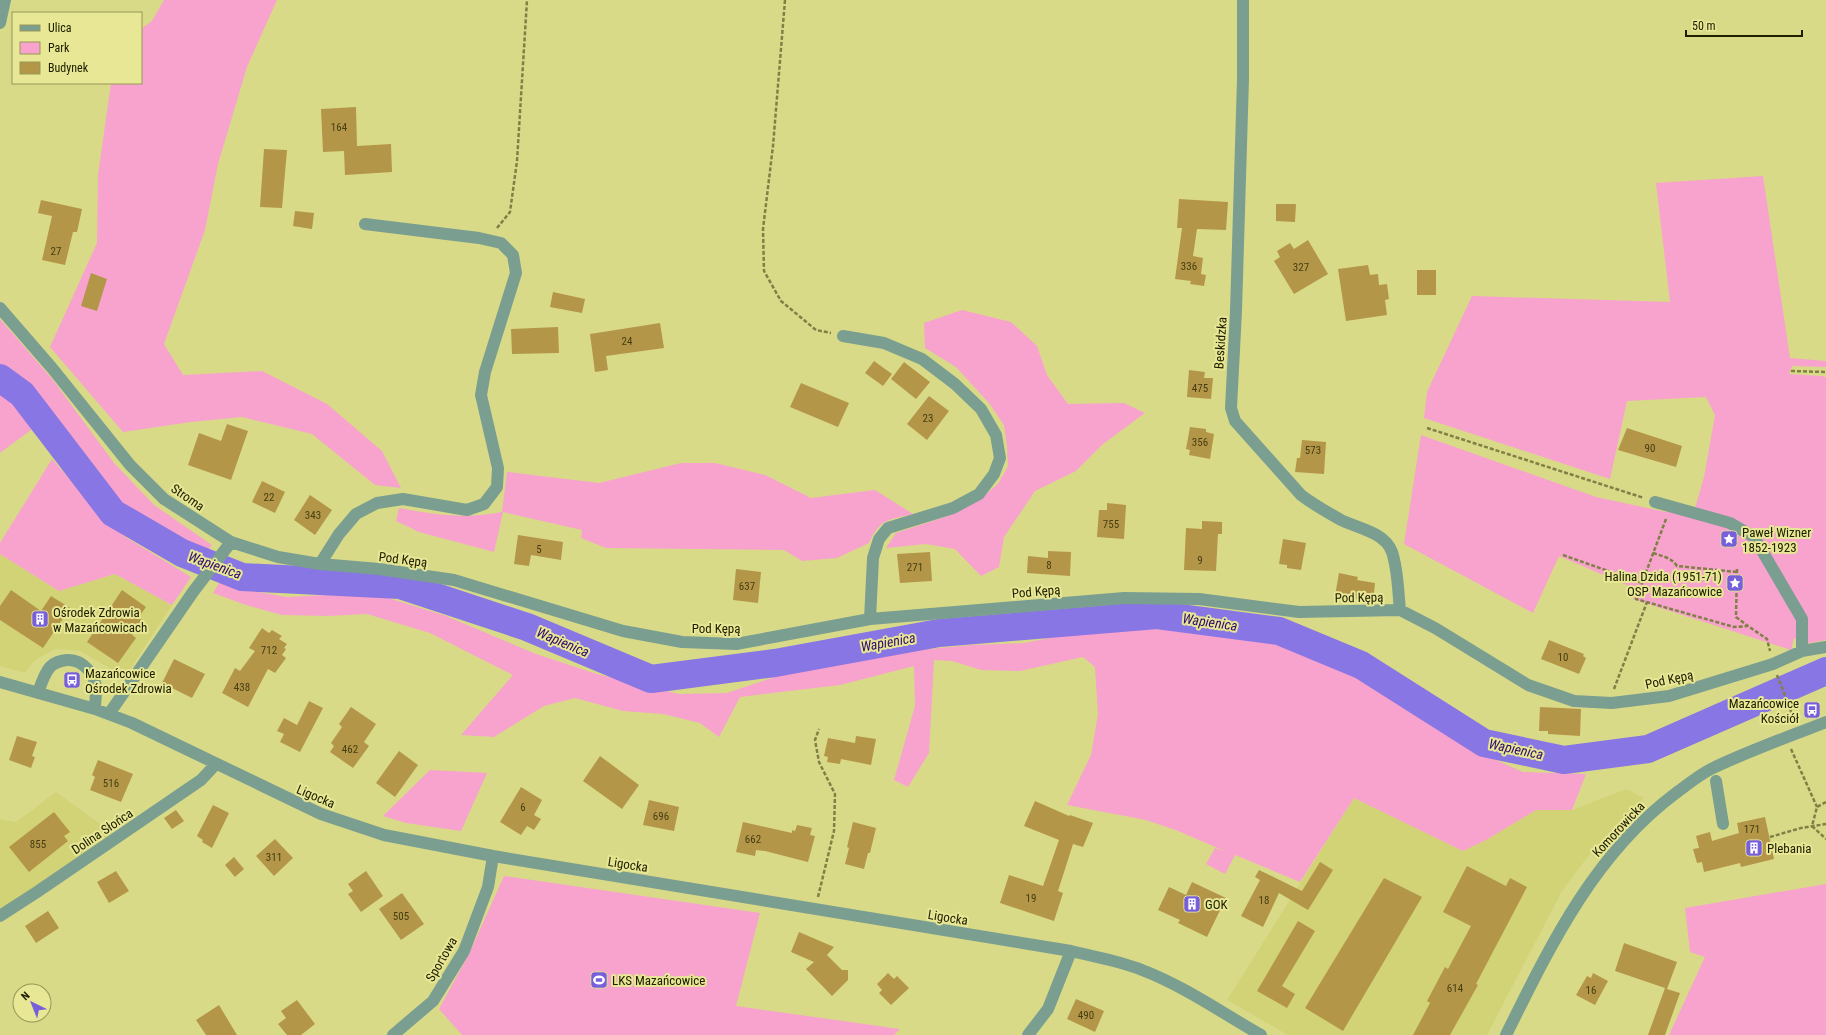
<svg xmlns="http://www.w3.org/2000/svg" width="1826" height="1035" viewBox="0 0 1826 1035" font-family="'Roboto Condensed',sans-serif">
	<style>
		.built { fill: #d2d277 }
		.green { fill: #f8a2ce }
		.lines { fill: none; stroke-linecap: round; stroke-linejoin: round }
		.river { stroke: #8876e4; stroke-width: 28 }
		.building { fill: #b49648 }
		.path { stroke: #808046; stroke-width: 2.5; stroke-dasharray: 4 2; stroke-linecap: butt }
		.minor { stroke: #7a9f90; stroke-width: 12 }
		.labels { text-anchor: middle; stroke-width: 4; stroke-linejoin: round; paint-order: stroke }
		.number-label { font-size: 11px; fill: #453e12 }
		.street-label { font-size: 13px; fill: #202000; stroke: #e7e795 }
		.poi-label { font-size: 13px; fill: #202000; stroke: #e7e795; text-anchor: start }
		.water-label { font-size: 14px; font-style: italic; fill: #2d086e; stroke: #e7e795 }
	</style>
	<rect width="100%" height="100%" fill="#d9da88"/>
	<path class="built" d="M0,554L59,591L115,574L172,605L125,677L80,651L55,649L34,661L25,673L0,666Z
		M1626,789L1644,798L1592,851L1562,891L1487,1035H1288L1227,1000L1354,798L1463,851L1486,840L1536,810H1572Z
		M56,792L114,834L0,910V819L16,822Z"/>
	<path class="green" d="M164,0H277L247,67L218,164L205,230L164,344L183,375L262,371L327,404L382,451L401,488L375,485L312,434L242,417L191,422L123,432L50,347L97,243L98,175L111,83H141V29L152,21Z
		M1763,176L1790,358L1826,361V367L1792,366L1789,374L1821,376L1826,377V640L1804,644L1794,638L1791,650L1633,599L1636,589L1559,556L1533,613L1404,544L1421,435L1596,497L1666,512L1673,510L1693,515L1704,477L1715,415L1706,397L1627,401L1610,479L1424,418L1427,392L1472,296L1670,302L1656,183Z
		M962,310L1011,322L1037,346L1047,375L1068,404L1124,403L1145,413L1103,444L1076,471L1035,491L1004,537L999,567L981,576L955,549L926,544L886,548L896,533L948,516L978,501L998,484L1008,466L1007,446L1004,425L989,403L956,367L925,348L924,323Z
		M0,319L53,380L114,463L154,505L212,545L204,555L115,507L24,387L0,369Z
		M0,389L30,416L31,430L0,453Z
		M52,459L96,509L124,536L191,577L172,605L115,574L59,591L0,554V543Z
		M681,463H715L765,475L811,498L875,490L913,514C889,520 880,518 869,543L837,558L802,561L784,550L606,548L581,538L582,530L503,512L494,552L419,532L396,521L399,508C436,515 465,519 502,512L507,472L599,483Z
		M221,580L258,592L287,597L327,595L382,596L446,616L536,654L597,674L679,694L727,693L783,674L908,651L972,645L1024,643L1090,630L1163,629L1252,636L1331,662L1399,698L1469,748L1523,772L1586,774L1572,810H1536L1486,840L1463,851L1354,798L1300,882L1235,855L1225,874L1206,864L1215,848L1227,852L1178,831L1146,820L1067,805L1091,755L1098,714L1095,667L1083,657L1020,671L981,670L952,661L934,660L929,753L908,787L894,780L915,706L914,666L840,685L740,697L719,737L700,723L663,714L623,711L575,698L544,706L494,737L461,735L513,675L430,633L367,614L328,616L282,615L246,605L213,593Z
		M430,770L487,773L461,831L406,823L383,816Z
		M504,876L760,913L736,1006L900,1029L894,1035H462L439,1009L469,954Z
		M1826,884V1035H1669L1705,957L1690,952L1685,908Z"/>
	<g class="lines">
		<path class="river" d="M0,378L22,394L113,513L182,553L242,577L400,585L527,627L651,679L775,663L939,633L1157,615L1279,631L1361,665L1484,743L1564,760L1648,749L1826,671"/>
	</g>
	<path class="building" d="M356,107L357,146L391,144L392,172L345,175L344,151L323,152L321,109Z
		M264,149L287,150L282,208L260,207Z
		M1179,199L1228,202L1226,230L1197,229L1193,256L1203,258L1201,274L1206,275L1204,286L1190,284L1191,281L1175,279L1182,228H1177Z
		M41,200L82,209L77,232H73L65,265L42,260L52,216L38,213Z
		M1276,204H1296L1295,222L1276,221Z
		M295,211L314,213L312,229L293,226Z
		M1308,240L1328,274L1294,294L1274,261L1280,257L1277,251L1290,243L1294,249Z
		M1368,265L1370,275L1378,274L1379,285L1387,284L1389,299L1385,300L1387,315L1346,321L1338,269Z
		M1417,270H1436V295H1417Z
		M91,273L107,279L97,311L81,306Z
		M553,292L585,299L582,313L550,307Z
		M660,323L664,348L606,356L608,370L595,372L590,334Z
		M558,327L559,353L512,354L511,329Z
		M874,361L892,374L883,386L865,373Z
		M904,362L930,382L916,399L891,379Z
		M1189,370L1205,372L1204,378H1213L1211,399L1187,397Z
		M801,383L849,403L838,427L790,407Z
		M929,396L949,411L927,440L907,424Z
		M227,424L248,431L231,480L188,465L199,433L221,441Z
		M1190,427L1206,429V432L1214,434L1210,459L1189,455L1190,450L1186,449Z
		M1627,428L1682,446L1676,467L1618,450Z
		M1302,440L1326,442L1324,474L1295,472L1297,458H1300Z
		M262,481L285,492L275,513L252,502Z
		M310,495L332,510L315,535L294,520Z
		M1107,503L1126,505L1124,539L1097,537L1099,510H1107Z
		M1202,521L1222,522V534H1218L1216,571L1184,570L1186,528L1202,529Z
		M518,535L563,542L561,560L531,555L529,566L514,564Z
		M1283,539L1306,543L1301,570L1287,568V565L1279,564Z
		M1048,551L1071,552L1070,576L1027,573L1028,556L1048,558Z
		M930,552L932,581L900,583L897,554Z
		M736,569L761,572L758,603L733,600Z
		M1339,573L1358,577L1357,580L1375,583L1373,602L1335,596Z
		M11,590L41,611L51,596L70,608L43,648L0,620V606Z
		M122,590L146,607L138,618L142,620L132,635L136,638L118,663L87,642Z
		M262,628L269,633L272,630L282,636L279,639L287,644L284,648L286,649L282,655L286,658L275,673L268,669L248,707L222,693L235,668L240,671L255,651L249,648Z
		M1549,640L1584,654L1583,656L1586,658L1579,674L1541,659Z
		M174,659L205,674L192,698L162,683Z
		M309,701L323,708L300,752L280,742L284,734L277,731L284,718L297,725Z
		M351,707L376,724L364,742L369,746L353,768L330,752L334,746L331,743L342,727L339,724Z
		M1540,707L1581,709L1580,736L1548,734V731H1539Z
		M17,736L37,742L32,756L35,757L31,768L9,760Z
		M856,736L876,739L871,765L841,759L840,764L827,762L828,757L824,756L828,738L855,743Z
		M399,751L418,765L395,797L376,783Z
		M600,756L639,785L622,809L583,781Z
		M98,760L133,774L121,802L90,790L95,777L92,775Z
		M521,787L542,800L534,815L541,819L534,830L527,826L521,835L500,822Z
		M649,800L679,807L674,831L643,825Z
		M1035,801L1069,816L1070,815L1093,823L1083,847L1073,844L1058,891L1063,893L1054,921L1000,903L1009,875L1043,886L1059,840L1024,826Z
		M213,805L229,813L212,848L202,842L203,840L197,836Z
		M176,810L184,821L172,829L164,818Z
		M54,812L70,832L64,836L68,841L29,872L9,847Z
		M1765,817L1774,859L1741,867L1740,863L1704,872L1702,862L1697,863L1693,849L1699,848L1696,836L1710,832L1712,841L1739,833L1737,823Z
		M743,822L792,833V830L795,831L797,825L812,828L810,835L815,836L808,862L765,851L756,850L755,856L736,852Z
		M853,822L876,828L870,853H868L864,869L845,864L849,848L847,847Z
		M275,839L293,858L274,876L256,856Z
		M234,857L244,869L235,877L225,865Z
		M1320,862L1333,870L1308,910L1279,893L1263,927L1241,916L1260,880L1255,877L1259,870L1302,891Z
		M1467,866L1506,886L1510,878L1527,887L1476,984L1478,985L1450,1035H1413L1430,1003L1427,1001L1445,967L1448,969L1471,926L1443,912Z
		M116,871L129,891L109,903L97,882Z
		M366,871L383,896L361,912L348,894L353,891L348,884Z
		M1384,878L1422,897L1343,1031L1305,1008Z
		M1192,882L1226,898L1207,937L1178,923L1180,920L1158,910L1169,887L1186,895Z
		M402,893L424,924L401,940L379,909Z
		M48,911L59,928L36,943L25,926Z
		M1298,921L1315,931L1282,986L1295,994L1287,1008L1257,991Z
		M799,932L834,947L827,955L842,970H848V980L832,996L806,969L814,962L791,952Z
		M1624,943L1677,962L1667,989L1680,993L1665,1035H1648L1665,988L1615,971Z
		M888,973L894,979L897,976L909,988L891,1005L879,993L882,990L877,984Z
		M1593,973L1608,981L1595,1005L1576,995L1587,976L1591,978Z
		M1076,999L1104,1011L1095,1032L1067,1019Z
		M297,1000L315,1024L301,1035H287L278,1024L286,1018L281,1011Z
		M219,1005L237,1035H206L196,1020Z"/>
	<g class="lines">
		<path class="path" d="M785,0L773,146L763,229L764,271L781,301L816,330L831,333
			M497,228L510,212L517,161L527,0
			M1791,371L1826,372
			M1427,428L1644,498
			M1666,519L1636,599L1734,627L1748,626L1767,639L1770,651
			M1653,553C1662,556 1672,558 1677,566L1737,572
			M1563,555L1642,583
			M1737,569L1736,617L1748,626
			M1777,675L1791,711L1790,721
			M1614,689L1647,602
			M1791,749L1817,807
			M1826,802L1817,807L1812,826L1826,839
			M1770,837L1801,828L1826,824
			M818,897L834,831L835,794L819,762L815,740L819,729"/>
		<path class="minor" d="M1243,0V79L1236,311L1231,408L1235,421L1301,495C1314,505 1327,512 1341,520C1357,528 1385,532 1392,552C1398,570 1398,591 1400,610
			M0,23L5,0
			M0,308L52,368L130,465L164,499L231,542L278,557L320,564L379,569L454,580L623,631L682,642L736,644L870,619L1124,598L1199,599L1299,612L1400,610L1435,628L1528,685L1574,701L1612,703L1669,696L1773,664L1802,651L1826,647
			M843,336L884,343L922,359L955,384L981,409L996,435L1000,458L994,474L979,494L953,508L888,528L879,539L873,558L870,619
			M1655,502L1730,523L1754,537L1802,619V651
			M320,564L339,534L356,514L377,503L403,499L467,510L484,504L497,487L498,468L481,395L485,372L516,273L513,255L501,243L479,238L365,224
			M0,682L95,709L132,723L321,814L384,835L493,856L1071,951C1095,957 1120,961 1142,970C1184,986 1222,1013 1261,1035
			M38,693C41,684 44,674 50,667C55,662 60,661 67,660C83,659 96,675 96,690C96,697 95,703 95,709
			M109,714L193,592L231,542
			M1716,781L1723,824
			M0,916L37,892L201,780L216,764
			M393,1035L433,1001L464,951L488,887L493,856
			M1028,1035L1048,1009L1071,951
			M1506,1035C1550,946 1594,854 1676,793C1687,785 1699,775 1711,769C1748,751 1788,737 1826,722"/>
	</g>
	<defs>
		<symbol id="sight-square" viewBox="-11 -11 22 22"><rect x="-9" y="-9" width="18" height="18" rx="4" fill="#775fda" stroke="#e7e795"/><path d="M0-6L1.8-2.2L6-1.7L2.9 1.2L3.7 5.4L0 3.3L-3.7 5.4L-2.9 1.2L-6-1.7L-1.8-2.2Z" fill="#fff"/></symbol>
		<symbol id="building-square" viewBox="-11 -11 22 22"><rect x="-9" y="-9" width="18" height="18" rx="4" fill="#775fda" stroke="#e7e795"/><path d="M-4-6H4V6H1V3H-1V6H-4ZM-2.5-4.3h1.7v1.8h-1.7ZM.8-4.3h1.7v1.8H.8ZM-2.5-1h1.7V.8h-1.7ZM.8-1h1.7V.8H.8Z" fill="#fff"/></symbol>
		<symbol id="bus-square" viewBox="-11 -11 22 22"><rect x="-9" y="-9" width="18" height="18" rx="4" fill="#775fda" stroke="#e7e795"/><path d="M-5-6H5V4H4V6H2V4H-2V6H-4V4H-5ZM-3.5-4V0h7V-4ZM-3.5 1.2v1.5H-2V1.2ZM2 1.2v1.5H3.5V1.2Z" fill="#fff"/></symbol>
		<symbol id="stadium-square" viewBox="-11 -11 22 22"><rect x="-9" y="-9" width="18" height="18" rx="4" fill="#775fda" stroke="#e7e795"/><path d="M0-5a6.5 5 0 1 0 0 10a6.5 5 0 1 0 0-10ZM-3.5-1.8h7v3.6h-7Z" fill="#fff"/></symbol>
	</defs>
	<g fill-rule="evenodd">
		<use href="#sight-square" x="1719" y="529" width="20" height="20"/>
		<use href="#sight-square" x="1725" y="573" width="20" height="20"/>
		<use href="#building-square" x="30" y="609" width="20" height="20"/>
		<use href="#bus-square" x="62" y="670" width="20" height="20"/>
		<use href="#bus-square" x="1802" y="700" width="20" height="20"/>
		<use href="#building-square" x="1744" y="838" width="20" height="20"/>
		<use href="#building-square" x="1182" y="894" width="20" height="20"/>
		<use href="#stadium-square" x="589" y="970" width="20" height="20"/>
	</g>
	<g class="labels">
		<g class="number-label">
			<text x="339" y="131">164</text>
			<text x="56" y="255">27</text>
			<text x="1189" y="270">336</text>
			<text x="1301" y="271">327</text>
			<text x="627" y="345">24</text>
			<text x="1200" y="392">475</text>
			<text x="928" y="422">23</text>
			<text x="1200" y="446">356</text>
			<text x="1650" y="452">90</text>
			<text x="1313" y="454">573</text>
			<text x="269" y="501">22</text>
			<text x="313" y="519">343</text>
			<text x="1111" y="528">755</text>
			<text x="539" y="553">5</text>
			<text x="1200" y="564">9</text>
			<text x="1049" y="569">8</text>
			<text x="915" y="571">271</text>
			<text x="747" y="590">637</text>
			<text x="269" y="654">712</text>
			<text x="1563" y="661">10</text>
			<text x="242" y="691">438</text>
			<text x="350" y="753">462</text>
			<text x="111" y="787">516</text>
			<text x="523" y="811">6</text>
			<text x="661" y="820">696</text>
			<text x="1752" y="833">171</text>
			<text x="753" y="843">662</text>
			<text x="38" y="848">855</text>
			<text x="274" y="861">311</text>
			<text x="1031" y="902">19</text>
			<text x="1264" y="904">18</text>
			<text x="401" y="920">505</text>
			<text x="1455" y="992">614</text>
			<text x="1591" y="994">16</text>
			<text x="1086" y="1019">490</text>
		</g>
		<g class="street-label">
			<text transform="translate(1220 343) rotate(-86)" y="5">Beskidzka</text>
			<text transform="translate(188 497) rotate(34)" y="5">Stroma</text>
			<text transform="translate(403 559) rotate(7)" y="5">Pod Kępą</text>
			<text transform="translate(1036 591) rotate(-5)" y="5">Pod Kępą</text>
			<text transform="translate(1359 597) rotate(-1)" y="5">Pod Kępą</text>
			<text x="716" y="633">Pod Kępą</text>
			<text transform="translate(1669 679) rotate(-12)" y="5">Pod Kępą</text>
			<text transform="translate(316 796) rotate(23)" y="5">Ligocka</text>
			<text transform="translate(1618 829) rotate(-47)" y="5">Komorowicka</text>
			<text transform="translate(102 831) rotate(-34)" y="5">Dolina Słońca</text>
			<text transform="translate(628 864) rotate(9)" y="5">Ligocka</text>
			<text transform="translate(948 917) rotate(9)" y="5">Ligocka</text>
			<text transform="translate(441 959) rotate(-60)" y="5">Sportowa</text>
		</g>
		<g class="poi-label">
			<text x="1742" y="537">Paweł Wizner<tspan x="1742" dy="15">1852-1923</tspan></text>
			<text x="1722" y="581" text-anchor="end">Halina Dzida (1951-71)<tspan x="1722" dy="15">OSP Mazańcowice</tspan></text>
			<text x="53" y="617">Ośrodek Zdrowia<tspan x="53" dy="15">w Mazańcowicach</tspan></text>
			<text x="85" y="678">Mazańcowice<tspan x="85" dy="15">Ośrodek Zdrowia</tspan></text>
			<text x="1799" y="708" text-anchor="end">Mazańcowice<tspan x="1799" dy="15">Kościół</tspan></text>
			<text x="1767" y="853">Plebania</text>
			<text x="1205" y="909">GOK</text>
			<text x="612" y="985">LKS Mazańcowice</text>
		</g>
		<g class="water-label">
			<text transform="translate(215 565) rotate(20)" y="5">Wapienica</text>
			<text transform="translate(1210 622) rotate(8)" y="5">Wapienica</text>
			<text transform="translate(563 642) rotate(23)" y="5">Wapienica</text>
			<text transform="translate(888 642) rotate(-10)" y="5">Wapienica</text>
			<text transform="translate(1516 749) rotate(12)" y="5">Wapienica</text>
		</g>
	</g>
	<rect x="12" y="12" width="130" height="72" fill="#e7e795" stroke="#979759"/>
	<rect x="20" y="25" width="20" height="6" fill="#7a9f90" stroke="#979759"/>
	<text x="48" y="32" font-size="12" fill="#202000">Ulica</text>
	<rect x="20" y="42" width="20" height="12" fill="#f8a2ce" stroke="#979759"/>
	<text x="48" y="52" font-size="12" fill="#202000">Park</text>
	<rect x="20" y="62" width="20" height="12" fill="#b49648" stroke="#979759"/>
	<text x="48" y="72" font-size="12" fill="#202000">Budynek</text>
	<g transform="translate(32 1003) rotate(317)"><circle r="19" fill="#e7e795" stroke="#979759"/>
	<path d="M0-3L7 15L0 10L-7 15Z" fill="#775fda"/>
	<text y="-6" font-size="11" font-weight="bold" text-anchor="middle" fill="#202000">N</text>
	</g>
	<path d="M1686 30v6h116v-6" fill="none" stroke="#202000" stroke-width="2"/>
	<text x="1692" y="30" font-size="12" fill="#202000" stroke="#e7e795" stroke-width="3" paint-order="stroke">50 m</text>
</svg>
